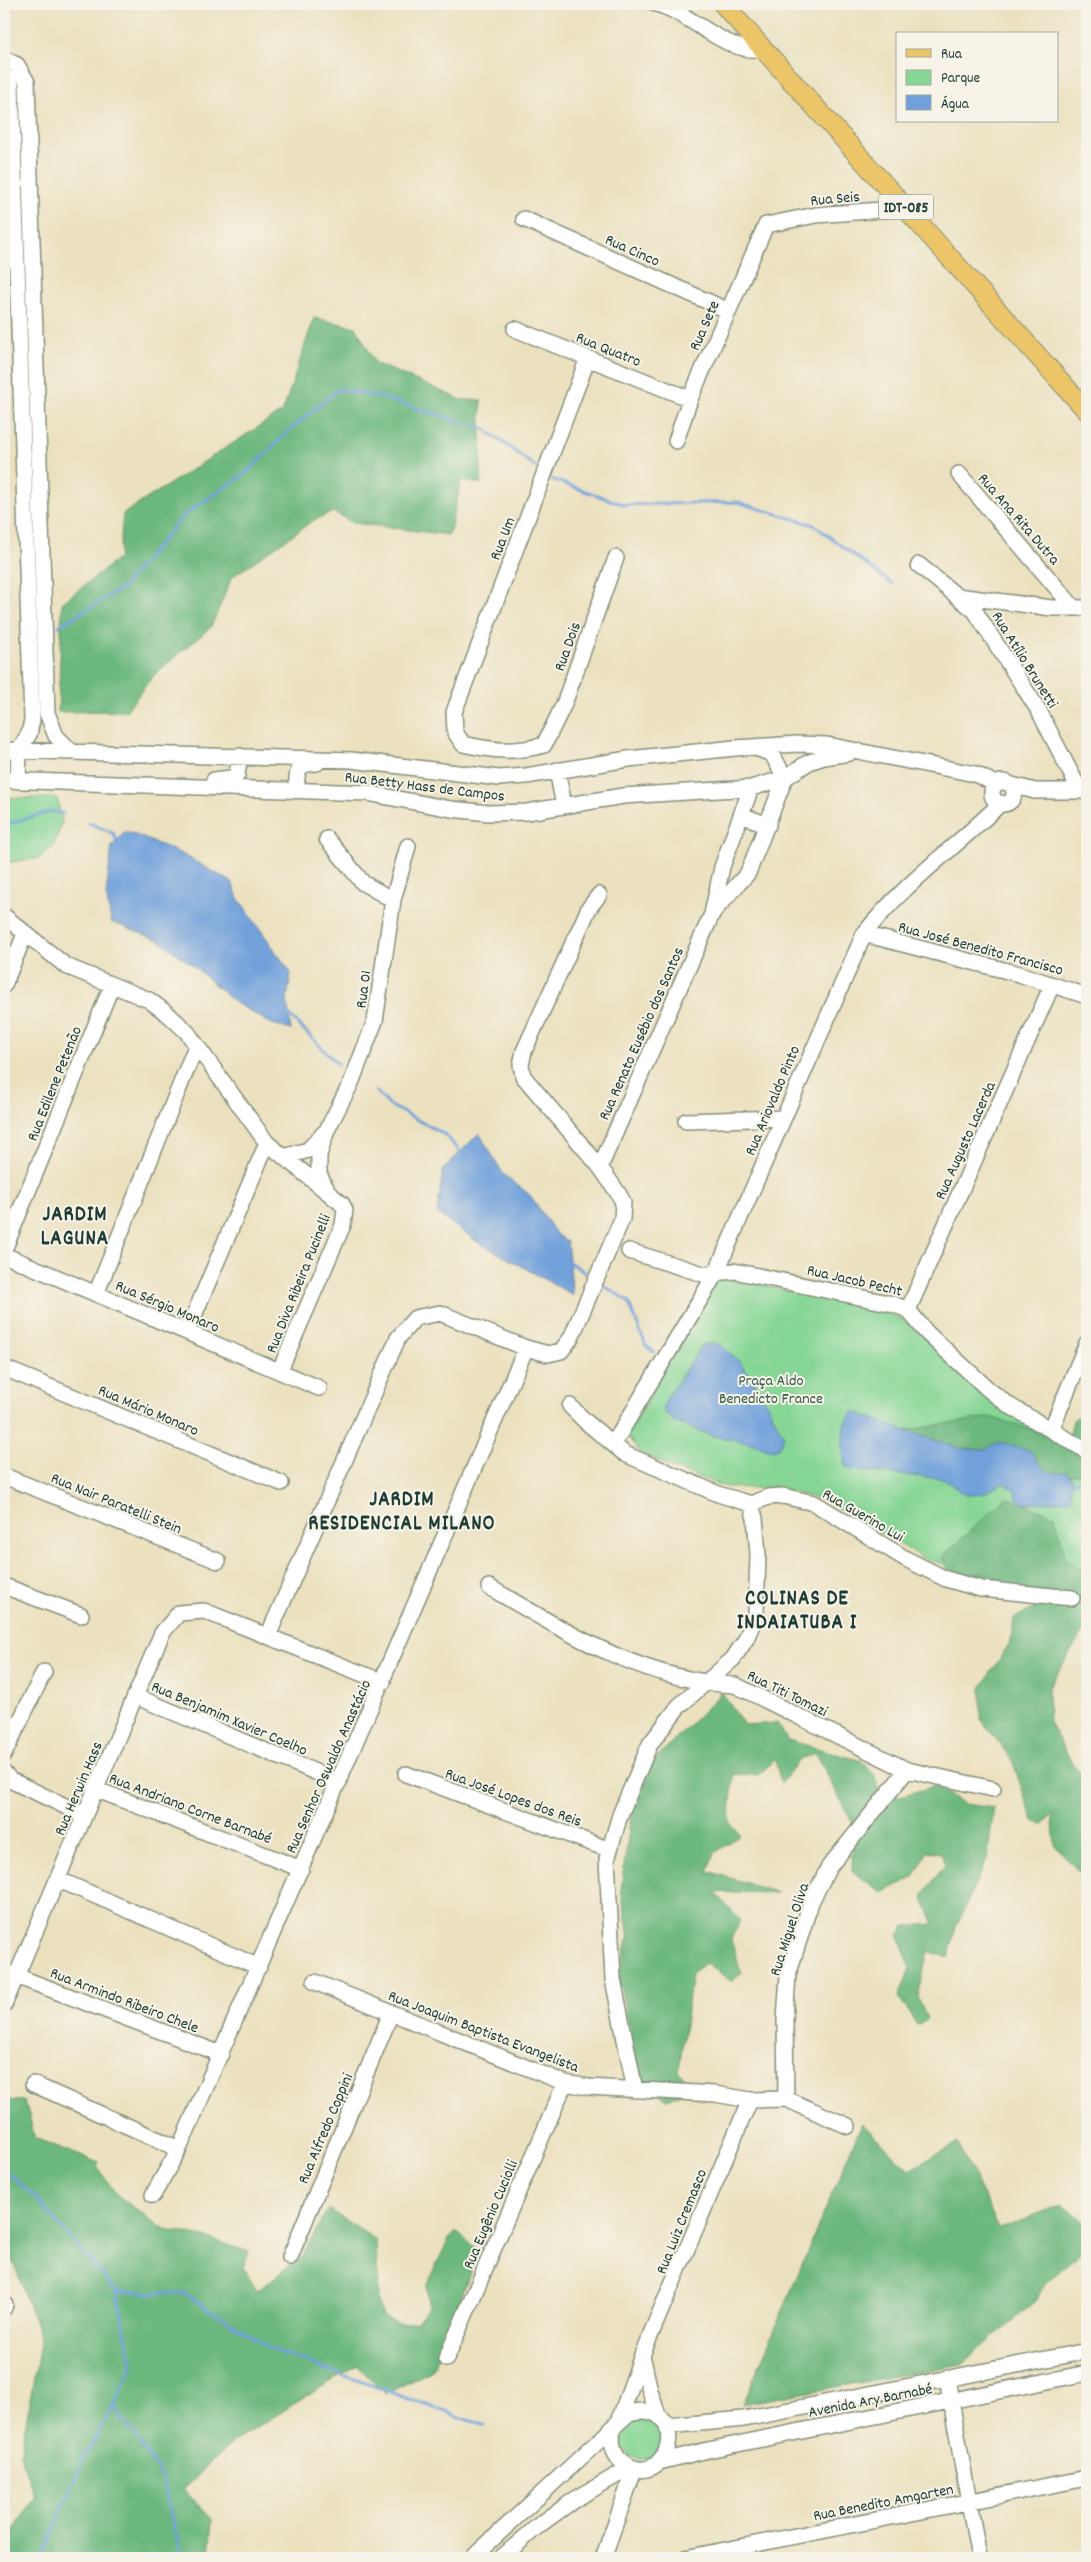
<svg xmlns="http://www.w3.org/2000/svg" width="1091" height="2562" viewBox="0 0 1091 2562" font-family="Dekko,sans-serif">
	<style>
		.green { fill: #86d695; stroke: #528a64 }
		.forest { fill: #6cb77e; stroke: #467a59 }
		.water { fill: #71a0da; stroke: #486e87 }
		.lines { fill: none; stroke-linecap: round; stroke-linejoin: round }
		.stream { stroke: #71a0da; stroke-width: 3 }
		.minor-casing { stroke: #858f7a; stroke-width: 18 }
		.major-casing { stroke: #858f7a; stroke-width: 21 }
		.minor { stroke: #fff; stroke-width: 15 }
		.major { stroke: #ecc569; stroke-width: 19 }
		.labels { text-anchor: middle; stroke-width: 4; stroke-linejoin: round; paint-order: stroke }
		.shield { fill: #f7f3e8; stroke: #60746a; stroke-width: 1 }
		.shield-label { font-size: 15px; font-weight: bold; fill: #1f3d34 }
		.street-label { font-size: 16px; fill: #1f3d34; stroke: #f7f3e8 }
		.park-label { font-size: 16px; fill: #345c47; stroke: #f7f3e8 }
		.district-label { font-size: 21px; font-weight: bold; letter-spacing: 1px; fill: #1f3d34; stroke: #f7f3e8 }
	</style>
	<rect width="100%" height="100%" fill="#f7f3e8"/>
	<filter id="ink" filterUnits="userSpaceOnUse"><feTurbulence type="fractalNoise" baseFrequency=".02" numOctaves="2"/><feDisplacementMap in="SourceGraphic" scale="10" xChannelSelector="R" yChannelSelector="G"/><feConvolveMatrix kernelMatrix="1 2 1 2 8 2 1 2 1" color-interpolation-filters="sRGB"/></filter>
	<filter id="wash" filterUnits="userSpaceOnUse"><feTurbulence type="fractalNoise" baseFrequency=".0096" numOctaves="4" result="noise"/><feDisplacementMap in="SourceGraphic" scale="20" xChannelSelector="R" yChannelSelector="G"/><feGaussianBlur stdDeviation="1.12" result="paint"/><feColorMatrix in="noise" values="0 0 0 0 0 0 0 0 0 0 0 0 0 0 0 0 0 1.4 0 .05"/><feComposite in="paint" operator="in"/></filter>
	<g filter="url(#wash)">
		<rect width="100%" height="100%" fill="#ebe1bf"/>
		<path class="green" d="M4,798H57L62,822L53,847L39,858L4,863Z
			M714,1279L740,1280L886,1311L914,1327L950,1366L997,1403L1087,1457V1590L979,1576L921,1557L829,1502L781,1489L727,1487L675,1469L641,1453L627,1436Z
			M621 2439a20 20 0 1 1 40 0a20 20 0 1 1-40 0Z"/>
		<path class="forest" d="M314,318L356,327L375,363L462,400H481V484L461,481L449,535L354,523L333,512L314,520L232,577L211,627L154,675L126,711L58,712L62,603L119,558L123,514L283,411Z
			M1087,1410V1473L1038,1479L958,1458L897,1432L990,1417L1068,1441L1073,1420Z
			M1007,1497L1055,1516L1066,1560L1087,1574V1625L1048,1689L1049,1722L1074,1767L1087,1777V1881L1055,1845L1052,1814L1043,1825L1033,1821L1012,1760L981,1719V1688L1011,1641L1014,1618L1046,1603L1008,1594L989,1574H950L942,1557Z
			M722,1692L744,1725L777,1723L788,1740L862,1761L876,1777L881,1801L936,1786L964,1804L994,1808L987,1859L956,1927L948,1958L928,1951L918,1997L927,2019L917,2025L899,1997L910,1968L899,1936L905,1926L934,1924L922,1896L945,1865L941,1853L928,1851L914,1877L882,1893L852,1871L853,1824L816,1753L800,1759L781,1783L775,1760L758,1775L734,1774L729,1822L740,1835L715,1853L708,1871L778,1893L714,1892L740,1920L731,1939L741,1973L732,1982L706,1963L692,1973L679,2070L691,2088L668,2099L641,2085L618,1976L629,1937L621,1889L630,1822L653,1761Z
			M4,2100L25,2101L35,2138L99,2163L97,2167L117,2195L165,2230L205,2237L249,2252L243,2268L257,2291L302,2256L328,2209L376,2240L378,2300L383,2316L399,2324L417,2322L429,2306L427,2287L433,2271L449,2239L456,2232L478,2250L442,2352L431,2371L385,2394L357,2365L235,2441L183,2489L212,2519L209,2558H4V2545L35,2498L20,2455L41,2339L4,2236Z
			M862,2123L909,2170L958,2143L999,2228L1062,2205L1087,2223V2247L1046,2283L1035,2301L962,2364L743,2404Z"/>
		<path class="water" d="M126,831L180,853L232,882L238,898L291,973L287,999L291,1030L270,1023L234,1002L195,967L159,940L111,922L106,894L112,846Z
			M479,1133L504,1175L530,1195L557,1235L567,1241L573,1295L478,1242L437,1213L443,1170Z
			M716,1343C750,1362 765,1403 784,1436L779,1448L772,1450L743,1441L713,1436L675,1422L662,1410L667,1398L702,1345Z
			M854,1411L894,1427L963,1449L984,1450L999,1442L1031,1451C1042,1468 1045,1475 1067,1472L1073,1480L1070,1500L1023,1504L1017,1498L1016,1491L1003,1483L985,1493L965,1494L944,1479L852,1470L845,1466C842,1447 840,1426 854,1411Z"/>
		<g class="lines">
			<path class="stream" d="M551,479L625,505L737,502L814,525L892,584
				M59,626L122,588L184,515L245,474L293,427L339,389L380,397L485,429L537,468
				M89,823L113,833L118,843
				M4,825L53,811L63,814
				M287,1013L338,1064
				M376,1091L389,1105L444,1134L462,1154
				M566,1260L589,1275
				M603,1285L628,1301L646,1346L654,1352
				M1070,1482L1087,1480
				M4,2169L36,2198L117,2292L132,2364L114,2406L85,2456L44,2551V2558
				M117,2292L184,2293L273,2350L485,2426
				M114,2406L161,2475L182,2558"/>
		</g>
	</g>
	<g filter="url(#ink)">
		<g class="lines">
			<defs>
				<path id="minor" d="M656,4C691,12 728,57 764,48
					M4,59L17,65L27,82L47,713L56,736L72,752
					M4,75L8,78L11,85L32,720L29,734L19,750L18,781
					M524,219L729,311
					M515,329L690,399
					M588,358L454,712L455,732L463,744C494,751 514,753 544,745L564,704L616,558
					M676,441L690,399L766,225L816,215L907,208
					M959,474L1074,608
					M919,565L975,611L1039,711L1080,791
					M957,596L1052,608H1087
					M4,750L351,760L499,778L526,776L628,759L735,748L797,744L827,745L975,774L996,784
					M557,770L564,806
					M4,780L367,793L451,809L489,813L527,812L623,796L751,788L785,778L809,762L824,757L849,753
					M214,780L231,778L237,775L240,756
					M992 793a11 11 0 1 1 22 0a11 11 0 1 1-22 0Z
					M1012,785L1035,791H1087
					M296,790C298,770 295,764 317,763
					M741,815L768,825
					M327,839L363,883L393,900
					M713,912L748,873L785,778L772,754L756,748
					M4,916L66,966L149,1000L169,1015L187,1032L267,1143L342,1204L345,1210L343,1225L280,1370
					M864,934L1019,974L1087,996
					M4,985L25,934
					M686,1121L782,1118
					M284,1157L308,1150L324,1133
					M600,1167L712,914L722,867L751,788
					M327,1190L319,1174V1155L327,1130L351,1083L375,1021L393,900L408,846
					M4,1250L112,985
					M629,1251L703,1274L734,1271L893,1304L908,1310L927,1333L989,1390L1010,1406L1087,1451
					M4,1255L319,1388
					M96,1294L196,1046
					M908,1310L1052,985
					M187,1332L267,1143
					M4,1368L281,1483
					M570,1406L585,1421L625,1454L718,1494L751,1504L768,1497L783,1496L814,1503L906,1559L946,1579L981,1589L1072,1598
					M1051,1430L1087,1343
					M614,1443L716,1273L864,934C904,883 955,848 1001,803
					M4,1476L218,1561
					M4,1586L81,1615
					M489,1587C566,1632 643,1681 735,1685L907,1770L993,1789
					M268,1636L398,1338L415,1318L440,1313L526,1348L548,1354L561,1351L571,1338L622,1219L623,1202L618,1193L600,1167L523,1076L521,1065L524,1051L589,908L599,895
					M135,1696L339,1782
					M4,1754L44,1672
					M4,1773L10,1780L84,1815
					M406,1774L610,1850
					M95,1789L301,1869
					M57,1879L259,1967
					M16,1976L221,2054
					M315,1982L565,2083L588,2087L715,2094L750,2100L786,2099L848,2126
					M4,2005L162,1633L179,1613L204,1611L383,1682
					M33,2084L179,2149
					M635,2090L613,1979L607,1859L620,1815L650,1744L679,1706L733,1659L746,1639L756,1615L758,1554L755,1518L751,1504
					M786,2099L785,2019L788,1975L811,1902L829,1867L907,1770
					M153,2195L179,2149L526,1348
					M290,2257L391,2013
					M4,2308L5,2305
					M642,2355L650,2391L658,2415
					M446,2359L565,2083
					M947,2378L979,2558
					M620,2418L642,2355L750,2100
					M667,2426L744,2419L1087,2351
					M659,2462L708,2450L1087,2373
					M472,2558L629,2413C691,2397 673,2492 625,2464C612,2456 611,2443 613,2429
					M501,2558L538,2526L574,2500L631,2467
					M603,2558L635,2468
					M685,2558L1087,2478"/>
				<path id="major" d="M723,4L1087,411"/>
			</defs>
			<use href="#minor" class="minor-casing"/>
			<use href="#major" class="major-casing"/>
			<use href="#minor" class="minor"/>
			<use href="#major" class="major"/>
		</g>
	</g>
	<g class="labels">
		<rect class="shield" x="878.5" y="194.5" width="55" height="25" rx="4"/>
		<g class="shield-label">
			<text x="906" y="212">IDT-085</text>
		</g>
		<g class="street-label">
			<text transform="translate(835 197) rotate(-5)" y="6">Rua Seis</text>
			<text transform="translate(633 249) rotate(24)" y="6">Rua Cinco</text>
			<text transform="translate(703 325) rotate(-66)" y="6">Rua Sete</text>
			<text transform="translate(609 348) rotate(22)" y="6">Rua Quatro</text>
			<text transform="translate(1020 518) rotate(49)" y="6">Rua Ana Rita Dutra</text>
			<text transform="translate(501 538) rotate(-69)" y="6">Rua Um</text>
			<text transform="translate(566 646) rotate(-70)" y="6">Rua Dois</text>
			<text transform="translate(1026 659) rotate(58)" y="6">Rua Atílio Brunetti</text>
			<text transform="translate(425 785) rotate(7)" y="6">Rua Betty Hass de Campos</text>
			<text transform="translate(981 947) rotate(15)" y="6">Rua José Benedito Francisco</text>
			<text transform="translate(362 989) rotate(-82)" y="6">Rua 01</text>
			<text transform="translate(640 1033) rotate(-66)" y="6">Rua Renato Eusébio dos Santos</text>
			<text transform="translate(53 1083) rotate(-68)" y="6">Rua Edilene Petenão</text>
			<text transform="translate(771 1100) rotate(-67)" y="6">Rua Ariovaldo Pinto</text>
			<text transform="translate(964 1140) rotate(-66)" y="6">Rua Augusto Lacerda</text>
			<text transform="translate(855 1279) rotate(13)" y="6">Rua Jacob Pecht</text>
			<text transform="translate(297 1283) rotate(-68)" y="6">Rua Diva Ribeira Pucinelli</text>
			<text transform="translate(168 1305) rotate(23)" y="6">Rua Sérgio Monaro</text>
			<text transform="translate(149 1409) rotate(23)" y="6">Rua Mário Monaro</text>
			<text transform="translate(117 1502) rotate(22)" y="6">Rua Nair Paratelli Stein</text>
			<text transform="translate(864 1514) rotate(30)" y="6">Rua Guerino Lui</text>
			<text transform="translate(788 1692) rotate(26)" y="6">Rua Titi Tomazi</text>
			<text transform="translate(230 1717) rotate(23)" y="6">Rua Benjamim Xavier Coelho</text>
			<text transform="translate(327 1766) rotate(-66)" y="6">Rua Senhor Oswaldo Anastácio</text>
			<text transform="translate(77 1788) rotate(-67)" y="6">Rua Herwin Hass</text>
			<text transform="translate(514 1796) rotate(20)" y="6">Rua José Lopes dos Reis</text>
			<text transform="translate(191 1807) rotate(21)" y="6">Rua Andriano Corne Barnabé</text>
			<text transform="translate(788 1929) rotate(-72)" y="6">Rua Miguel Oliva</text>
			<text transform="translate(125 1999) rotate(21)" y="6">Rua Armindo Ribeiro Chele</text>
			<text transform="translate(484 2030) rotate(21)" y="6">Rua Joaquim Baptista Evangelista</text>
			<text transform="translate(324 2128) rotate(-67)" y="6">Rua Alfredo Coppini</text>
			<text transform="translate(489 2214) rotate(-67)" y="6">Rua Eugênio Cuciolli</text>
			<text transform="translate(680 2221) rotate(-68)" y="6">Rua Luiz Cremasco</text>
			<text transform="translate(870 2399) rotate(-11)" y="6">Avenida Ary Barnabé</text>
			<text transform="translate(883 2501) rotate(-11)" y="6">Rua Benedito Amgarten</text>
		</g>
		<g class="park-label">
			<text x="771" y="1385">Praça Aldo<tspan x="771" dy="18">Benedicto France</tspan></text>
		</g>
		<g class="district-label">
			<text x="75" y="1220">JARDIM<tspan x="75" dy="24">LAGUNA</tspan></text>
			<text x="402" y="1505">JARDIM<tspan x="402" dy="24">RESIDENCIAL MILANO</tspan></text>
			<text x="797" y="1604">COLINAS DE<tspan x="797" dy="24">INDAIATUBA I</tspan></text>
		</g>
	</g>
	<rect width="1091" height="2562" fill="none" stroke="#f7f3e8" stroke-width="20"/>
	<rect x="896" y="32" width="162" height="90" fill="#f7f3e8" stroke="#a1aaa0"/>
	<rect x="906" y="49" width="25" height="8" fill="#ecc569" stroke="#a1aaa0"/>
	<text x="941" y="58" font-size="15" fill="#1f3d34">Rua</text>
	<rect x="906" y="70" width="25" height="15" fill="#86d695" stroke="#a1aaa0"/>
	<text x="941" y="82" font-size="15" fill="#1f3d34">Parque</text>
	<rect x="906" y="95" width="25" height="15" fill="#71a0da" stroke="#a1aaa0"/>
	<text x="941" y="108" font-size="15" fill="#1f3d34">Água</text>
</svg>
